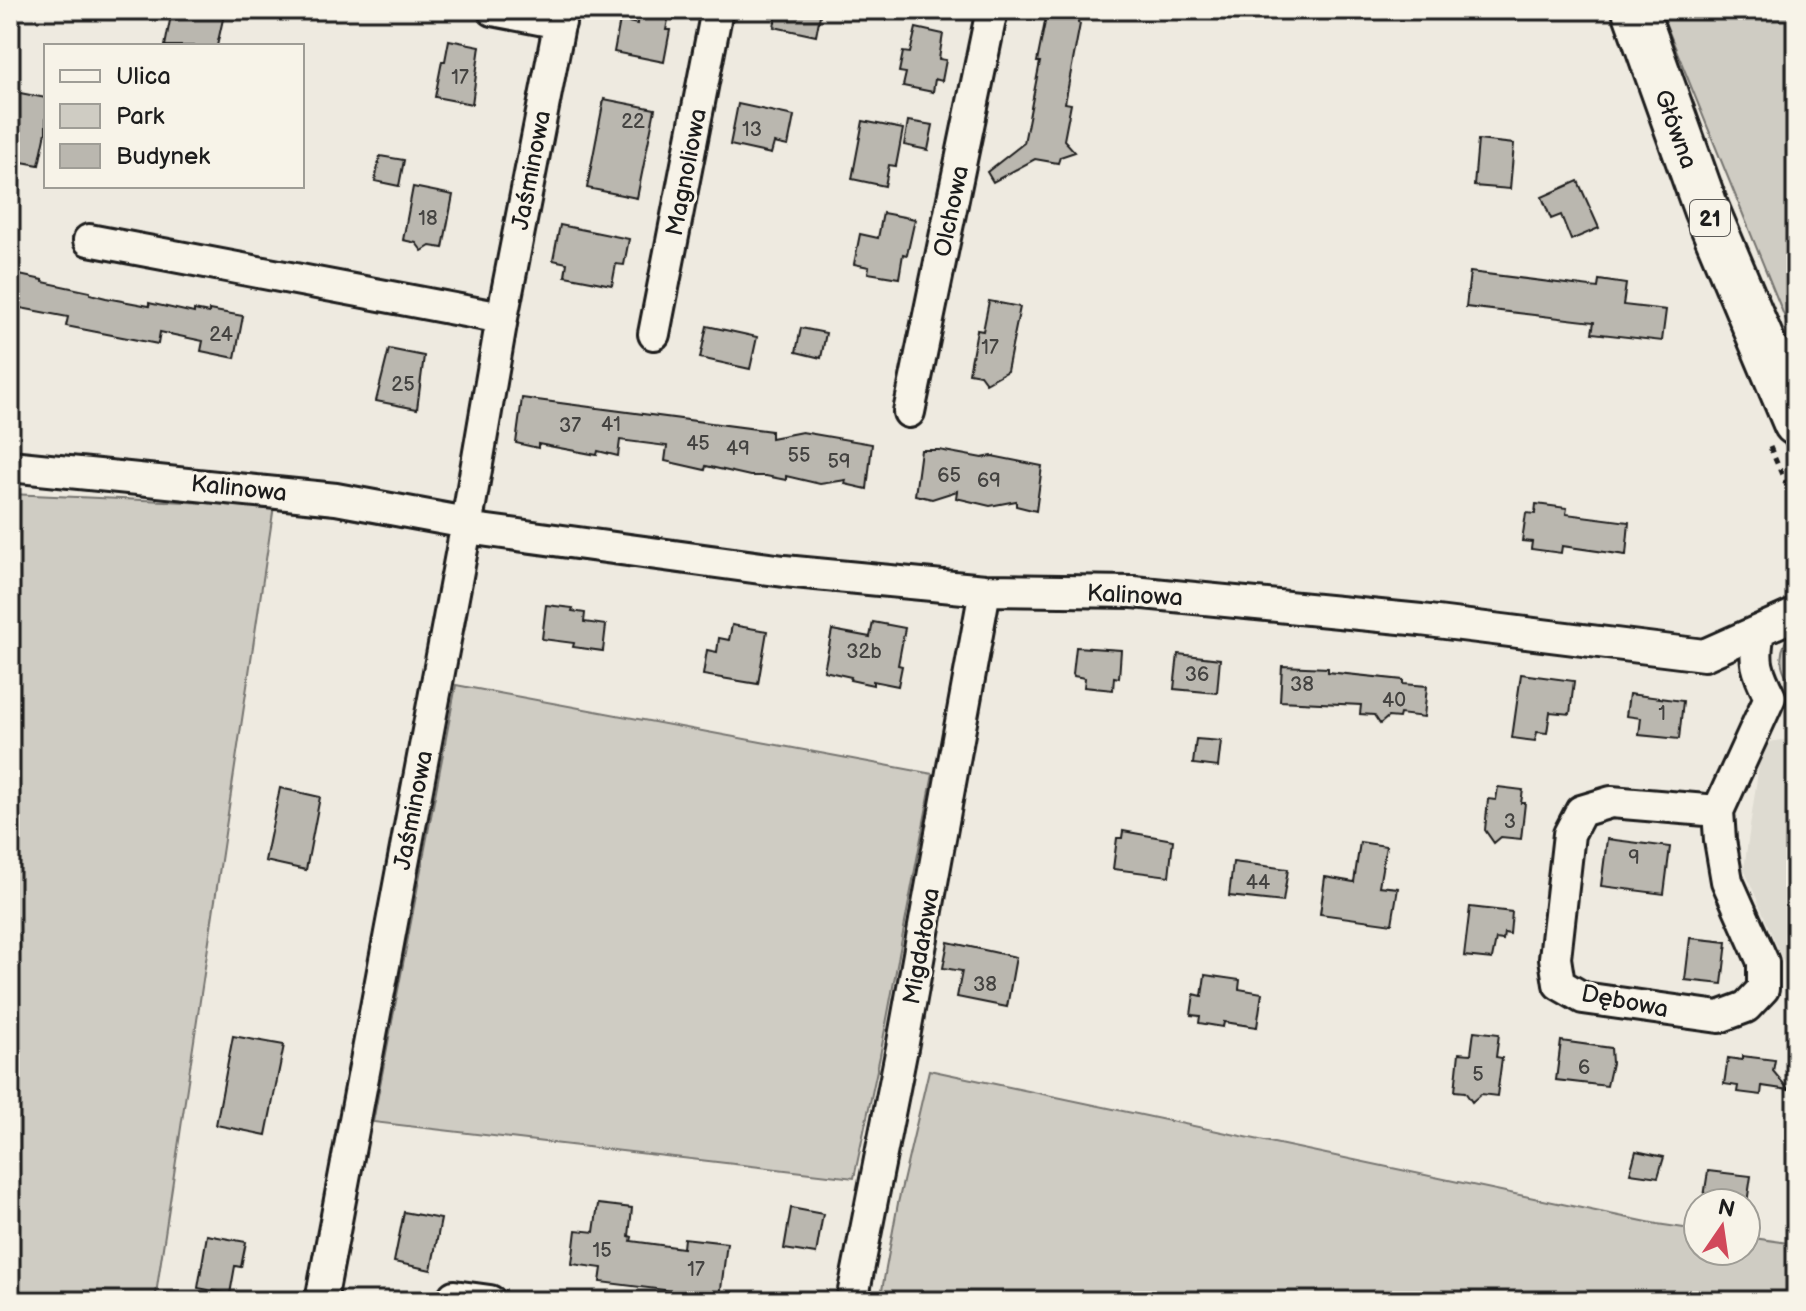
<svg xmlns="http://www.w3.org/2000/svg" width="1806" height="1311" viewBox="0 0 1806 1311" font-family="'Balsamiq Sans',sans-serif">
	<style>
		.built { fill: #dedbd1 }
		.green { fill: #cfccc3; stroke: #767470; stroke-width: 2 }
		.building { fill: #bab7af; stroke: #1c1c1c; stroke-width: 2 }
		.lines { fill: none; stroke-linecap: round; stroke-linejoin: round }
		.street-casing { stroke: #1c1c1c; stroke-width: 36 }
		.primary-casing { stroke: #1c1c1c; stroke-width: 50 }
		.path { stroke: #1c1c1c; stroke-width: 5; stroke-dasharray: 6 6; stroke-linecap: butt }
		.street { stroke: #f7f3e8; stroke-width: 30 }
		.primary { stroke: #f7f3e8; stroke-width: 44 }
		.labels { text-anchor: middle; stroke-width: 6; stroke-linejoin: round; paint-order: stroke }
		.number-label { font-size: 20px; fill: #444341 }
		.shield { fill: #f7f3e8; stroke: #5e5c59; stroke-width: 2 }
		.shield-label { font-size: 22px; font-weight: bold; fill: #1c1c1c }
		.street-label { font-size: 24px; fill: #1c1c1c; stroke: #f7f3e8 }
	</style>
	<rect width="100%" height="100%" fill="#eeeae0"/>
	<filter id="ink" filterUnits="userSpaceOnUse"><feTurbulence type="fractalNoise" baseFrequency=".0125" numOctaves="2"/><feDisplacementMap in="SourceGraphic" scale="16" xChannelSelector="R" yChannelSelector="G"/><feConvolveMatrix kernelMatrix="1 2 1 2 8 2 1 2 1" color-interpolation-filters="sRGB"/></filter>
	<g filter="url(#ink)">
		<path class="built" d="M1796,738V991L1744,869L1762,743Z"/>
		<path class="green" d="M1660,10H1796V345Z
			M10,494L274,506L155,1301H10Z
			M1796,628V686C1775,669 1778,646 1796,628Z
			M456,685L933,774L880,1056L854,1178L373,1122Z
			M929,1070L1657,1224L1698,1230V1251H1746V1237L1796,1244V1301H880L898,1203Z"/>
		<path class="building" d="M172,10H225L217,46H165Z
			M639,10H670L666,30H670L664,62L614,52L620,20L637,24Z
			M777,10H821L816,36L774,27Z
			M1050,10H1080L1078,23L1080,24L1065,103L1071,104L1064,140L1075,152L1060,157L1058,163L1035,159L993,182L987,172L1024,143L1040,62H1037L1046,17H1049Z
			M916,28L943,34L939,59L946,60L942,81L935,79L933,92L903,86L906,73L899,72L903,52L910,53Z
			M449,40L480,46L472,104L435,97L442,61H445Z
			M10,91L46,98V132L39,165L10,160Z
			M604,99L655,109L637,198L587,188Z
			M738,104L794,116L788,146L774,143L771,154L730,145Z
			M863,121L903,129L896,166L889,165L885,186L852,179Z
			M908,121L933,125L928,150L904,145Z
			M1478,140L1514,144L1510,189L1474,186Z
			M380,156L404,160L399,186L375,181Z
			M1578,181L1599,228L1571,240L1561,215L1551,219L1542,197Z
			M413,187L453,195L443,248L430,246L422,251L416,243L403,240Z
			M883,213L915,219L907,255L903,254L899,278L868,273L869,267L854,264L860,234L878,238Z
			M560,225L629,239L624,265L616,264L612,285L565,276L567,263L553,260Z
			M1470,272L1598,288L1599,280L1626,284L1623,305L1666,310L1662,341L1592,333L1594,322L1466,307Z
			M10,273L43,280V282L90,292V294L106,298L149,306V303L194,313V310L209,313V310L243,316L235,358L201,351L203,341L160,332L158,344L66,326L68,317L10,306Z
			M989,301L1020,307L1007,371L986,383L980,375L969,373L977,330L983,331Z
			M707,326L757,337L750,369L700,358Z
			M801,328L826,333L821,358L796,352Z
			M389,349L424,356L417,409L376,401Z
			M522,398L771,431V438L802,432L872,444L867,489L845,484L846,480L820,484L786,476V480L766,476H750L706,466L705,470L665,461L667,446L620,440L618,456L598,451L597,455L538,444V448L516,443Z
			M921,450H939L982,458L992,456L1042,466L1036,511L1016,506V501L990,506L956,498L957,491L932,499L915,495Z
			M1536,504L1567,508L1566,514L1629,522L1626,555L1562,546L1561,553L1531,549L1532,542L1522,541L1526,513L1535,514Z
			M546,605L573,608L572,611L585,613L584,622L606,625L603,651L573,647L574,643L542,639Z
			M873,622L905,628L898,665L902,666L898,686L873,681V685L850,680L851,677L824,671L832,630L870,637Z
			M732,625L767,631L758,684L703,675L707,650L717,652L719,638L729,640Z
			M1076,647L1121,650L1119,678L1114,677L1113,690L1084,687L1085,678L1074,676L1073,674Z
			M1178,654L1220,659L1217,693L1174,689Z
			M1282,666L1328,668V672L1403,680V684L1427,686L1424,717L1400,714L1399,718L1388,717L1380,724L1374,715L1360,714L1361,705L1280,701Z
			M1521,674L1574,681L1570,714L1550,712L1547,733L1537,732L1535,741L1512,738Z
			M1629,694L1683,701L1679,739L1639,735L1641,718L1626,716Z
			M1196,739L1221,741L1218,767L1193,764Z
			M1498,787L1523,790L1521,803H1525L1521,839L1501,837L1494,843L1485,830L1488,799L1496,800Z
			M280,788L320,797L306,870L265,861Z
			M1123,831L1173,840L1169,876L1113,869L1117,838H1122Z
			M1607,839L1670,847L1664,894L1601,886Z
			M1360,842L1386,846L1379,886L1398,888L1392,924L1320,914L1325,877L1354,882Z
			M1233,862L1288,869L1283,902L1229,896Z
			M1470,907L1512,912L1510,934L1504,933L1503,940L1496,939L1492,959L1464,956Z
			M1690,938L1727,942L1722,984L1685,980Z
			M948,942L1016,957L1007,1007L957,997L962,971L943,968Z
			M1205,975L1240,980L1239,989L1262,993L1257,1027L1224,1022L1223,1027L1199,1023L1200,1016L1191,1015L1194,994L1202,996Z
			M1474,1031L1499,1034L1496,1057L1502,1058L1497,1096L1481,1094L1472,1102L1465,1092L1455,1091L1459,1053L1471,1054Z
			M233,1036L284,1045L266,1135L216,1125Z
			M1561,1041L1611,1048L1612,1063L1607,1086L1556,1080Z
			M1742,1056L1775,1060L1773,1071L1789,1090L1762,1086L1761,1095L1737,1092L1738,1086L1724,1084L1728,1058L1742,1060Z
			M1636,1151L1664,1157L1658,1177L1630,1173Z
			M1708,1171L1751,1176L1747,1203H1703Z
			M598,1204L632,1208L629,1236L632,1237L631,1241L683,1248L684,1238L727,1243L720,1297L600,1282L602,1268L572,1264L576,1230L594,1232Z
			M791,1208L823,1214L816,1254L784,1249Z
			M404,1212L441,1219L431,1270L394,1262Z
			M207,1235L246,1242L241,1267L235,1266L230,1294L198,1288Z"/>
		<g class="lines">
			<defs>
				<path id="street" d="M493,10L560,23
					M89,240L502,318
					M654,334L717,10
					M909,412L992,10
					M10,466L336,499L467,523
					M466,528L784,571L985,590L1133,592L1421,620L1704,655L1796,614
					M1759,632C1753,661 1757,671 1770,697
					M1718,811L1611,802L1581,811L1569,834L1555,958L1559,984L1583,998L1719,1017L1746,1007L1763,989V962L1727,881L1720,840L1718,811L1770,697
					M454,1296L490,1301
					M321,1301L466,528L502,318L562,10
					M852,1301L902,1048L985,590"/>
				<path id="primary" d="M1635,10L1706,209L1796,423"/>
			</defs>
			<use href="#street" class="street-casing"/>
			<use href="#primary" class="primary-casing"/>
			<path class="path" d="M1770,447L1796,507"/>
			<use href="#street" class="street"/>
			<use href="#primary" class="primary"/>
		</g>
	</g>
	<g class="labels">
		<g class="number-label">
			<text x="460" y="84">17</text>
			<text x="633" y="128">22</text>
			<text x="752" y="136">13</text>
			<text x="428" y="225">18</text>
			<text x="221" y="341">24</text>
			<text x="990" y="354">17</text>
			<text x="403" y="391">25</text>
			<text x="611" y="431">41</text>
			<text x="570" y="432">37</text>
			<text x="698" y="450">45</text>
			<text x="738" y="455">49</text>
			<text x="799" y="462">55</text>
			<text x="839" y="468">59</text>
			<text x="949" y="482">65</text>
			<text x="989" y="487">69</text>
			<text x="864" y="658">32b</text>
			<text x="1197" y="681">36</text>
			<text x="1302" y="691">38</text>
			<text x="1394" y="707">40</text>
			<text x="1662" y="720">1</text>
			<text x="1510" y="828">3</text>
			<text x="1634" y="864">9</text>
			<text x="1258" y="889">44</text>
			<text x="985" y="991">38</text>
			<text x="1584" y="1074">6</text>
			<text x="1478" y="1081">5</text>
			<text x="602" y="1257">15</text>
			<text x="696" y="1276">17</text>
		</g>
		<rect class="shield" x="1690" y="200" width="40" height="36" rx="6"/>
		<g class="shield-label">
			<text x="1710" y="226">21</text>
		</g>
		<g class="street-label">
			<text transform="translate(1676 129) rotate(70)" y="8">Główna</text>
			<text transform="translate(531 170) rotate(-79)" y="8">Jaśminowa</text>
			<text transform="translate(686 172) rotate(-79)" y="8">Magnoliowa</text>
			<text transform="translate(951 211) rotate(-78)" y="8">Olchowa</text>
			<text transform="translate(239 488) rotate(6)" y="8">Kalinowa</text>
			<text transform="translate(1135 595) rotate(3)" y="8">Kalinowa</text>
			<text transform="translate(413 810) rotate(-79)" y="8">Jaśminowa</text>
			<text transform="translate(921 946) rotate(-80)" y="8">Migdałowa</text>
			<text transform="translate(1625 1001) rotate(11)" y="8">Dębowa</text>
		</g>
	</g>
	<rect width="1806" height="1311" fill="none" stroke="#f7f3e8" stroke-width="40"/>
	<rect x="20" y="20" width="1766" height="1271" fill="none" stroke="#1c1c1c" stroke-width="3" filter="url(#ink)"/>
	<rect x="44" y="44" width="260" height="144" fill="#f7f3e8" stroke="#9f9d96" stroke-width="2"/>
	<rect x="60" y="70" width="40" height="12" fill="#f7f3e8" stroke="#9f9d96" stroke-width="2"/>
	<text x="116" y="84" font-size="24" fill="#1c1c1c">Ulica</text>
	<rect x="60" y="104" width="40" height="24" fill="#cfccc3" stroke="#9f9d96" stroke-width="2"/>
	<text x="116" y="124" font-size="24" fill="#1c1c1c">Park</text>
	<rect x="60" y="144" width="40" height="24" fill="#bab7af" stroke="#9f9d96" stroke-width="2"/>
	<text x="116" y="164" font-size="24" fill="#1c1c1c">Budynek</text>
	<g transform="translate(1722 1227) rotate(13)"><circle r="38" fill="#f7f3e8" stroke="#9f9d96" stroke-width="2"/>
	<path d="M0-6L14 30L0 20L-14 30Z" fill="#d1495b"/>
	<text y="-12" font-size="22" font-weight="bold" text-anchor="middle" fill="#1c1c1c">N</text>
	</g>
</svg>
